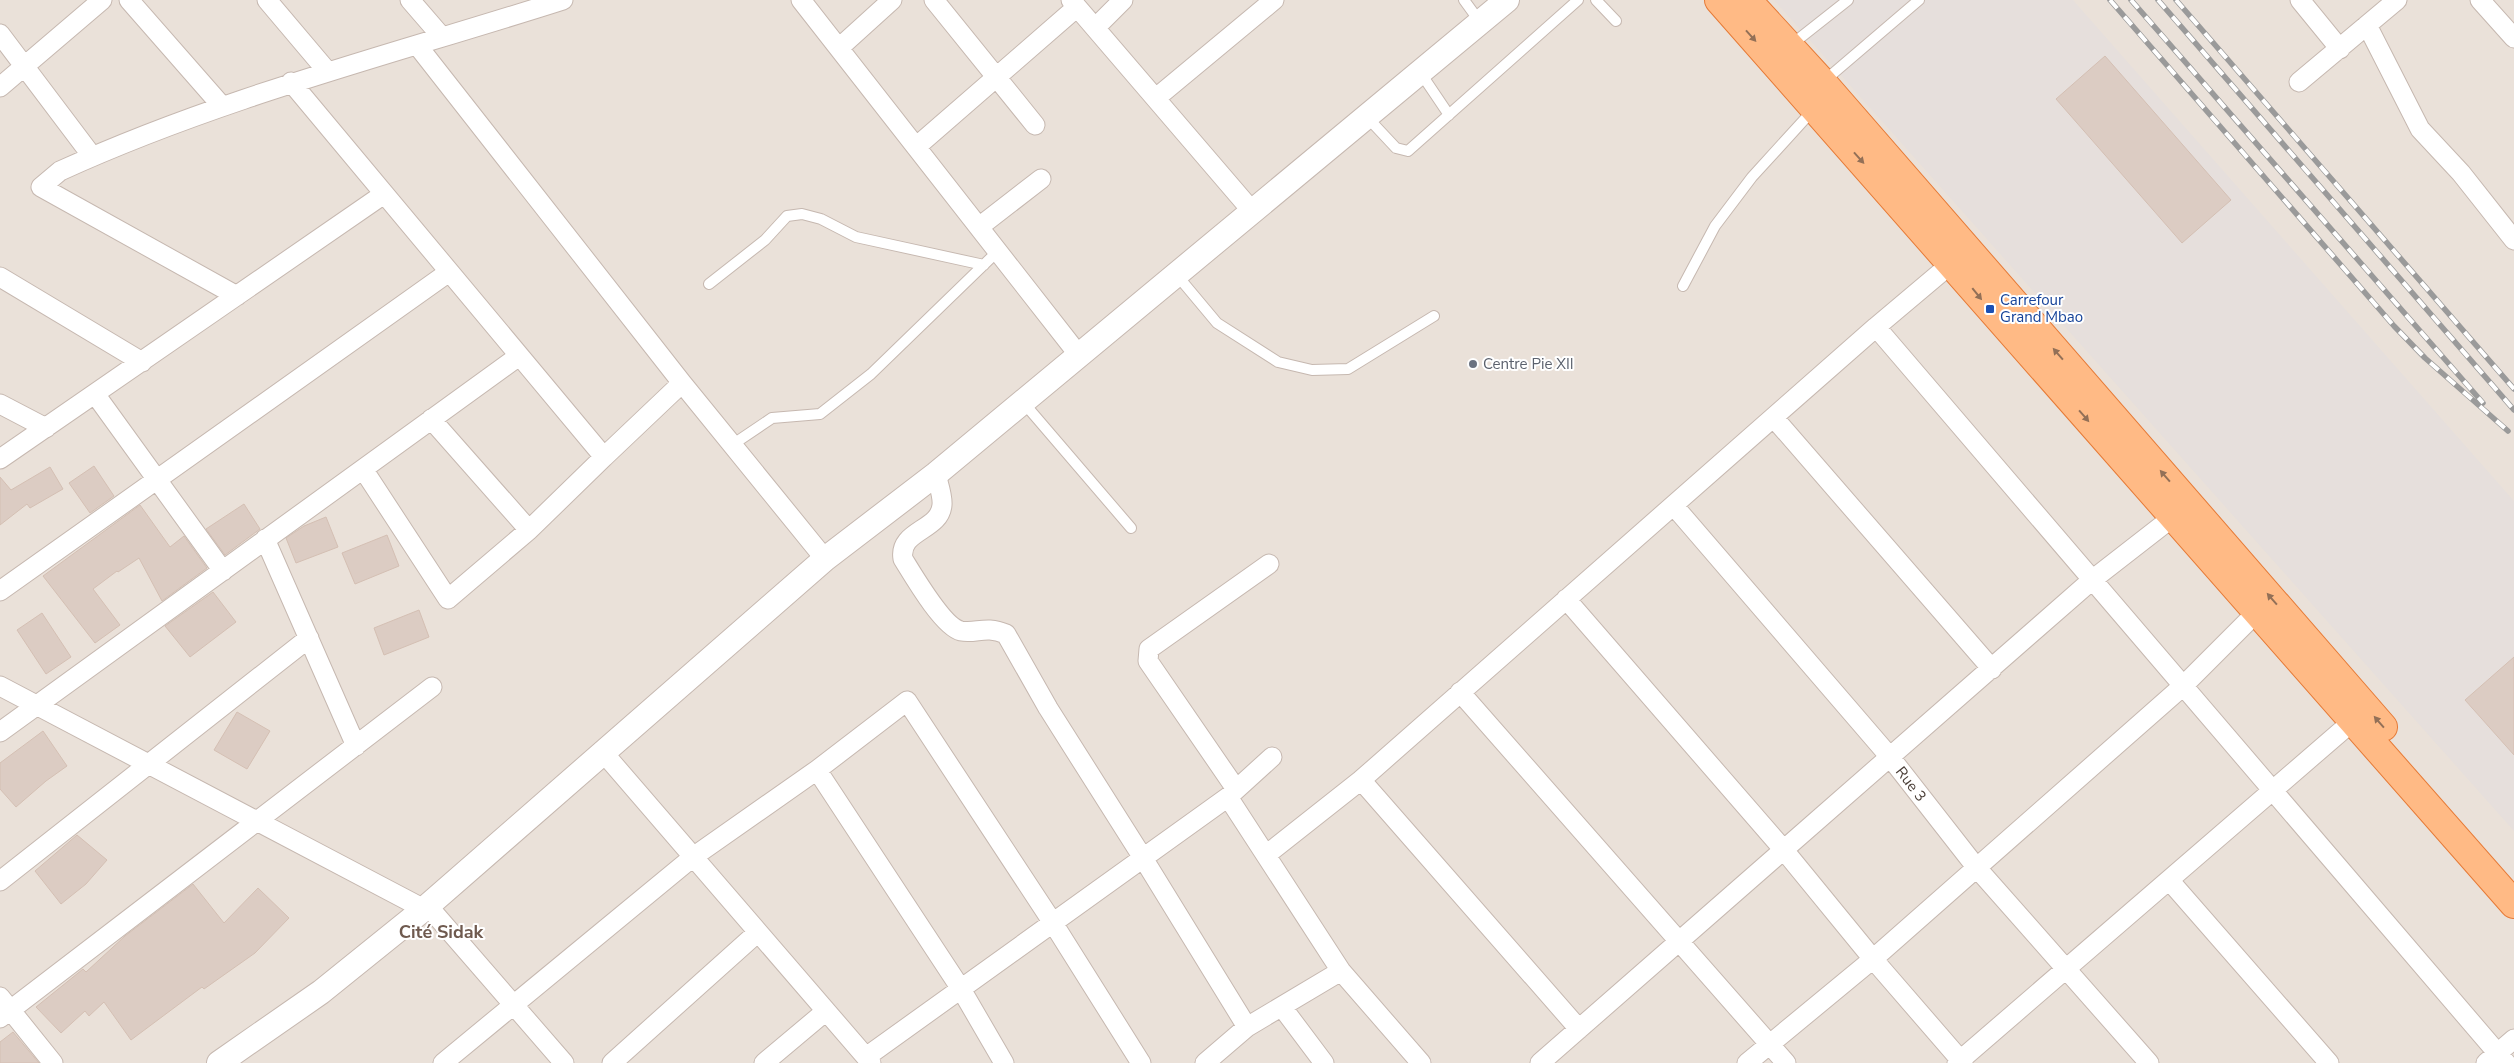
<svg xmlns="http://www.w3.org/2000/svg" width="2514" height="1063" viewBox="0 0 2514 1063" font-family="'Nunito Sans',sans-serif">
	<style>
		.residential { fill: #eae1d9 }
		.industrial { fill: #e6dfdc }
		.building { fill: #dcccc3; stroke: #d4bfb3 }
		.lines { fill: none; stroke-linecap: round; stroke-linejoin: round }
		.service-casing { stroke: #c6b8b0; stroke-width: 12 }
		.minor-casing { stroke: #c6b8b0; stroke-width: 21 }
		.tertiary-casing { stroke: #c6b8b0; stroke-width: 26 }
		.trunk-casing { stroke: #e67a36; stroke-width: 30 }
		.service { stroke: #fff; stroke-width: 10 }
		.minor { stroke: #fff; stroke-width: 19 }
		.tertiary { stroke: #fff; stroke-width: 24 }
		.trunk { stroke: #ffba85; stroke-width: 28 }
		.rail-casing { stroke: #9a9a9a; stroke-width: 5.5 }
		.rail { stroke: #fff; stroke-width: 4; stroke-dasharray: 11; stroke-linecap: butt }
		.oneway { fill: #937057 }
		.transit-dot { fill: #1a4fb4; stroke: #fff; stroke-width: 2 }
		.worship-dot { fill: #6b7280; stroke: #fff; stroke-width: 2 }
		.labels { text-anchor: middle; stroke-width: 4; stroke-linejoin: round; paint-order: stroke }
		.transit-label { font-size: 15px; fill: #164399; stroke: #fff; text-anchor: start }
		.worship-label { font-size: 15px; fill: #5b616d; stroke: #fff; text-anchor: start }
		.street-label { font-size: 15px; fill: #4b3f38; stroke: #fff }
		.quarter-label { font-size: 18px; font-weight: bold; fill: #6f5a4f; stroke: #fff }
	</style>
	<rect width="100%" height="100%" fill="#f6f0eb"/>
	<path class="residential" d="M0,0H2514V1063H0Z"/>
	<path class="industrial" d="M1774,0H2073L2514,501V831Z"/>
	<path class="building" d="M2105,56L2231,200L2182,243L2056,99Z
		M94,466L114,496L90,513L69,483Z
		M50,467L63,489L30,508L27,504L0,525V477L11,490Z
		M244,504L260,529L225,555L206,529Z
		M140,505L170,547L184,536L207,568L162,601L139,558L118,572L117,571L93,589L120,625L95,643L43,576Z
		M326,517L338,547L296,563L286,538L304,526Z
		M387,535L399,566L355,584L342,553Z
		M213,592L236,622L190,657L165,626Z
		M419,610L429,637L384,655L374,628Z
		M42,613L71,657L46,674L17,630Z
		M2514,657V755L2465,700Z
		M237,712L270,731L247,769L214,750Z
		M43,731L67,766L46,781L16,807L0,789V763Z
		M77,835L107,860L86,884L61,904L35,871Z
		M193,884L224,923L258,888L289,918L255,953L204,989L202,987L131,1040L104,1002L89,1016L85,1011L61,1033L36,1007L83,969L86,972L125,936Z
		M13,1032L39,1063H0V1042Z"/>
	<g class="lines">
		<defs>
			<path id="service" d="M1464,0L1480,22
				M1596,0L1616,21
				M1791,45L1848,0
				M1420,72L1449,115
				M1823,82L1919,0
				M1366,116L1396,148L1408,151L1578,0
				M1176,274L1217,323L1278,362L1312,370L1348,369L1434,316
				M709,284L765,240L787,216L802,214L821,219L856,237L984,265
				M1683,286L1715,226L1752,177L1814,109
				M1023,402L1131,528
				M732,445L772,418L820,414L871,374L998,251"/>
			<path id="minor" d="M129,0L221,105
				M267,0L327,71
				M410,0L442,37
				M801,0L1078,354
				M934,0L1035,125
				M1071,0L1252,211
				M2300,0L2340,49
				M2480,0L2514,38
				M2367,25L2420,129L2461,173L2514,240
				M1095,28L1123,0
				M0,34L92,156
				M417,45L682,383L825,559
				M839,48L892,0
				M291,82L604,457L682,383
				M2299,82L2397,0
				M0,87L102,0
				M1156,98L1274,0
				M916,147L1077,7
				M979,227L1041,179
				M1952,263L1876,327L2506,1063
				M0,277L142,362
				M237,296L41,187L60,171C222,97 394,54 563,0
				M95,394L223,571
				M0,404L46,428
				M1774,418L1992,669
				M431,419L529,530
				M0,459L384,194
				M363,469L448,599L529,530L604,457
				M936,474C938,483 943,496 942,505C940,531 898,530 903,559C913,575 943,627 961,631C977,634 985,625 1006,634L1048,708L1143,858L1247,1027
				M1674,506L1890,757L1976,867L2149,1063
				M265,539L356,746
				M0,591L449,272
				M1566,599L1783,849L1873,959L1963,1063
				M0,686L424,909
				M1460,692L1786,1063
				M0,732L519,356
				M602,751L871,1063
				M817,770L961,989L1004,1063
				M1361,780L1579,1029
				M1236,789L1148,661L1149,649L1269,564
				M1228,797L1341,971L1421,1063
				M1266,855L1361,780L1876,327
				M2169,880L2329,1063
				M0,881L309,638
				M427,905L564,1063
				M0,997L53,1063
				M1282,1007L1324,1063
				M0,1018L432,687
				M866,1057L1228,797L1272,757
				M443,1063L693,857L817,770L907,701L1053,923L1141,1063
				M612,1063L758,932
				M764,1063L826,1011
				M1205,1063L1247,1027L1341,971
				M1540,1063L2092,580L2173,517
				M1747,1063L1873,959L2183,686L2257,612
				M1957,1063L2353,721
				M2486,1063L2514,1039"/>
			<path id="tertiary" d="M219,1063L321,992L424,909L825,559L936,474L1507,0"/>
			<path id="trunk" d="M1719,0L2514,904
				M1747,0L1823,83L2383,727"/>
		</defs>
		<use href="#service" class="service-casing"/>
		<use href="#minor" class="minor-casing"/>
		<use href="#tertiary" class="tertiary-casing"/>
		<use href="#trunk" class="trunk-casing"/>
		<use href="#service" class="service"/>
		<use href="#minor" class="minor"/>
		<use href="#tertiary" class="tertiary"/>
		<use href="#trunk" class="trunk"/>
		<defs>
			<path id="rail" d="M2110,0L2394,326L2425,358L2508,431
				M2131,0L2483,403
				M2158,0L2514,410
				M2176,0L2514,389"/>
		</defs>
		<use href="#rail" class="rail-casing"/>
		<use href="#rail" class="rail"/>
	</g>
	<defs><path id="oneway-solid" d="M-6-.8H1V-3.2L6.5 0L1 3.2V.8H-6Z" transform="scale(1.25)"/></defs>
	<g class="oneway">
		<use href="#oneway-solid" transform="translate(1751 36) rotate(48)"/>
		<use href="#oneway-solid" transform="translate(1859 158) rotate(48)"/>
		<use href="#oneway-solid" transform="translate(1977 294) rotate(51)"/>
		<use href="#oneway-solid" transform="translate(2058 354) rotate(-131)"/>
		<use href="#oneway-solid" transform="translate(2084 416) rotate(49)"/>
		<use href="#oneway-solid" transform="translate(2165 476) rotate(-131)"/>
		<use href="#oneway-solid" transform="translate(2272 599) rotate(-131)"/>
		<use href="#oneway-solid" transform="translate(2379 722) rotate(-131)"/>
	</g>
	<rect class="transit-dot" x="1985" y="304" width="10" height="10" rx="2.5"/>
	<circle class="worship-dot" cx="1473" cy="364" r="5"/>
	<g class="labels">
		<g class="transit-label">
			<text x="2000" y="305">Carrefour<tspan x="2000" dy="17">Grand Mbao</tspan></text>
		</g>
		<g class="worship-label">
			<text x="1483" y="369">Centre Pie XII</text>
		</g>
		<g class="street-label">
			<text transform="translate(1911 784) rotate(52)" y="5">Rue 3</text>
		</g>
		<g class="quarter-label">
			<text x="441" y="938">Cité Sidak</text>
		</g>
	</g>
</svg>
